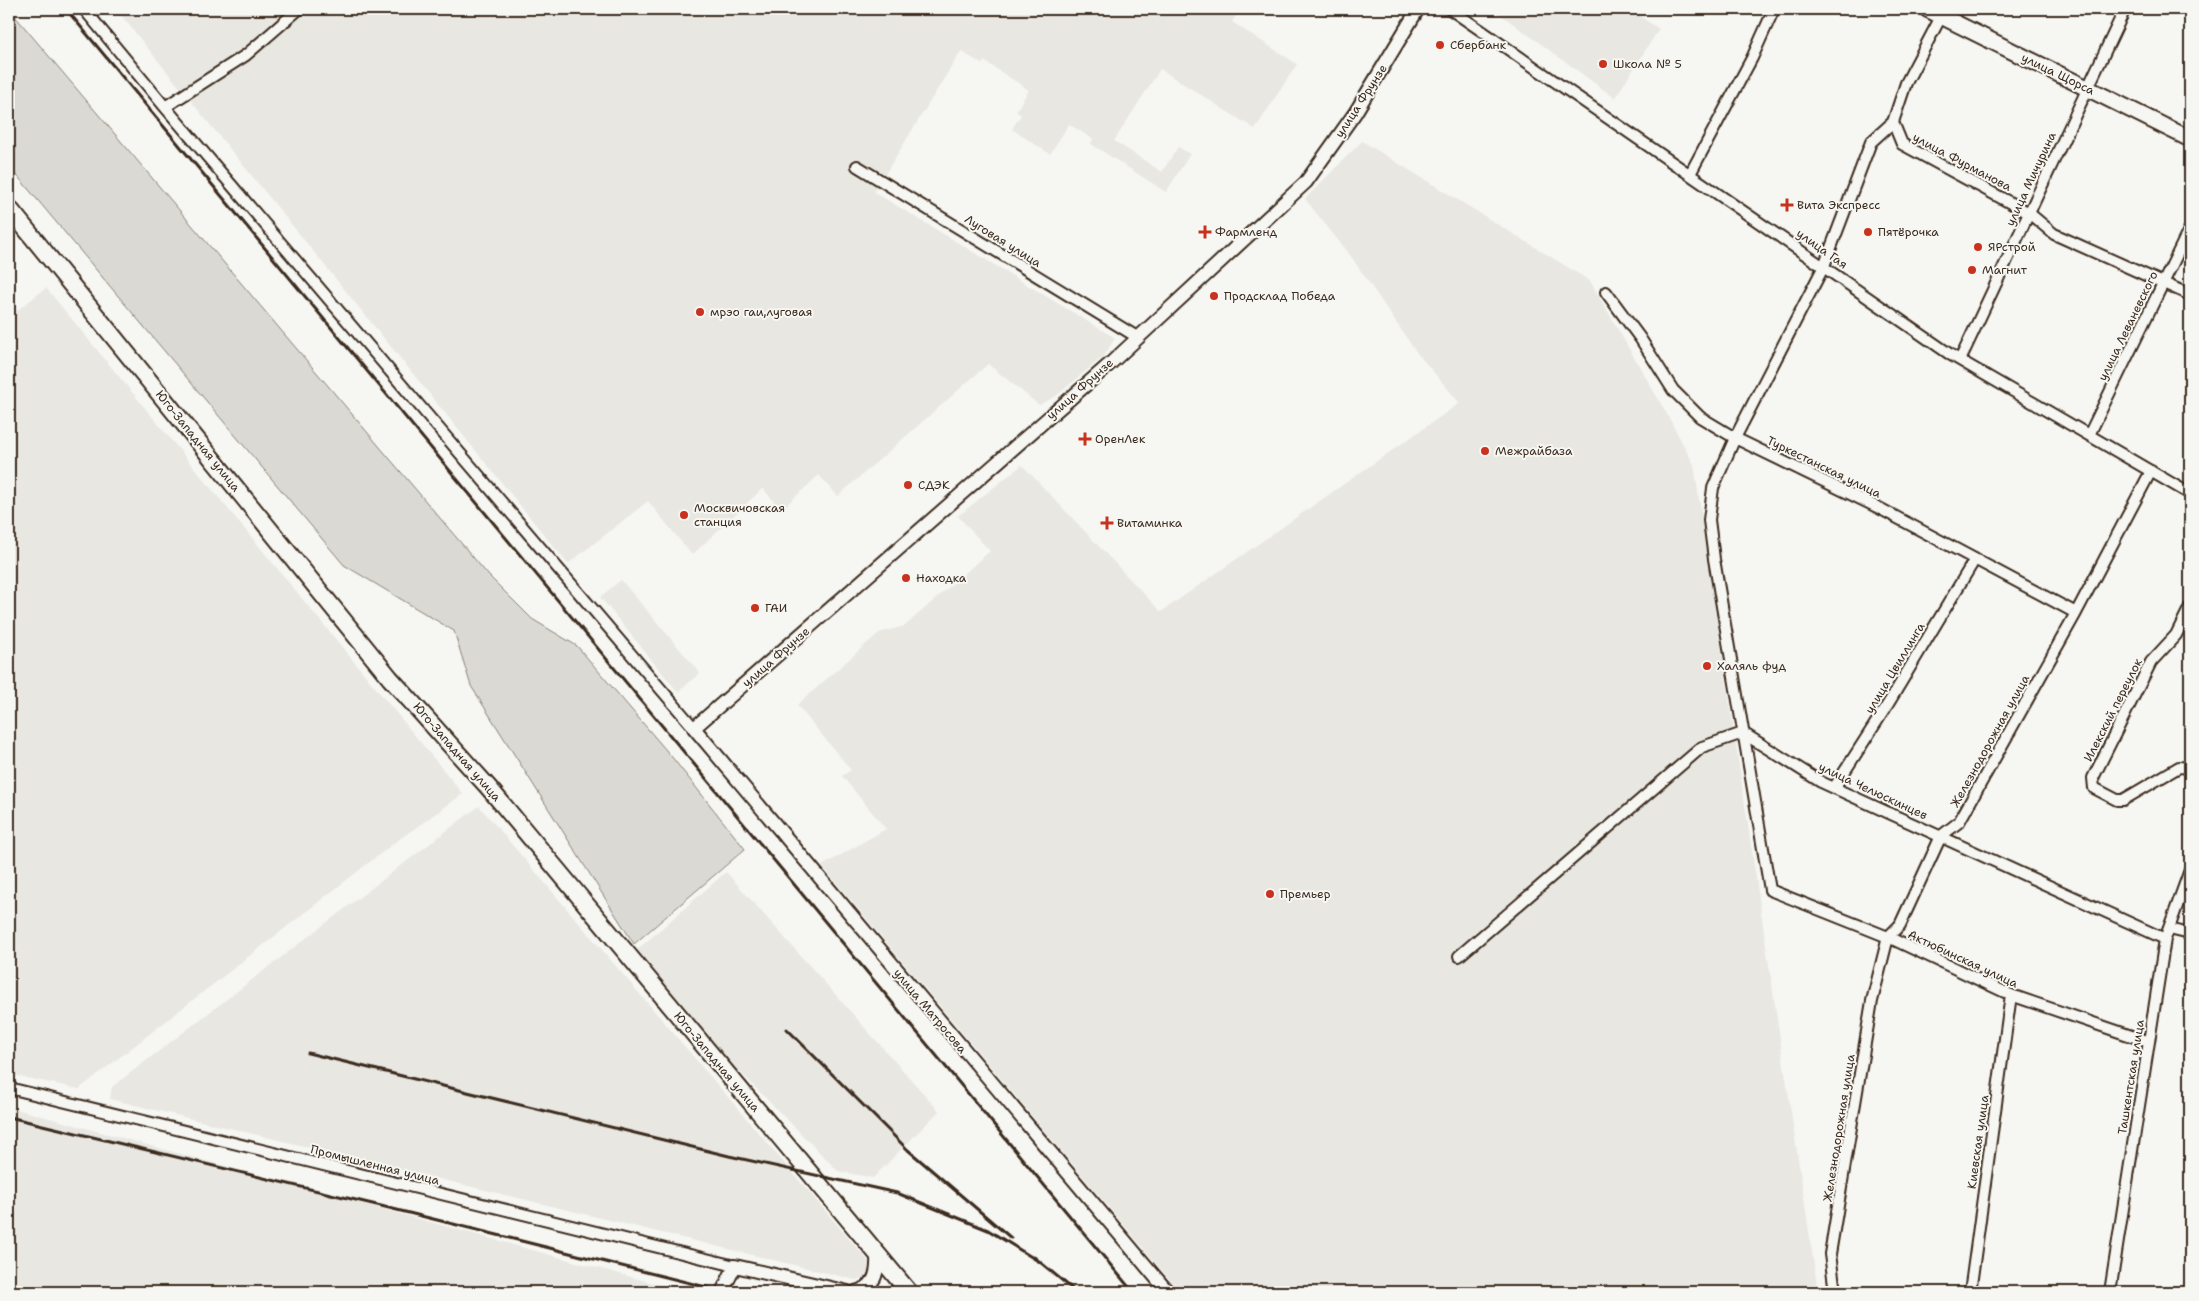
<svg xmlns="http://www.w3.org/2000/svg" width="2199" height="1301" viewBox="0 0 2199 1301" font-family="'Shantell Sans',sans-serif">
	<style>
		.built { fill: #e8e7e2 }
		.green { fill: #dad9d3; stroke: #8a8278 }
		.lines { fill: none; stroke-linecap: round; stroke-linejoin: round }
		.minor-casing { stroke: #3b2a1e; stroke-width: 14 }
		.tertiary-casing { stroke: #3b2a1e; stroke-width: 16 }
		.secondary-casing { stroke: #3b2a1e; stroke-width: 19 }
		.primary-casing { stroke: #3b2a1e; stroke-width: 20 }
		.minor { stroke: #f6f6f2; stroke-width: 10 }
		.tertiary { stroke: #f6f6f2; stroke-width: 12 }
		.secondary { stroke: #f6f6f2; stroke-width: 15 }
		.primary { stroke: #f6f6f2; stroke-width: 16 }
		.rail { stroke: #3b2a1e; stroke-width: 3 }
		.poi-dot { fill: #c8321e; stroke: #f6f6f2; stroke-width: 2 }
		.labels { text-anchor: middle; stroke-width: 4; stroke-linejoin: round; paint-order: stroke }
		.poi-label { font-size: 12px; fill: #3b2a1e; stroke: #f6f6f2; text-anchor: start }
		.street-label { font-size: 12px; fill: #3b2a1e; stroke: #f6f6f2 }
	</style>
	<rect width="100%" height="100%" fill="#f6f6f2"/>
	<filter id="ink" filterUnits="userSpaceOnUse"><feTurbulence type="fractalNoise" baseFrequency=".02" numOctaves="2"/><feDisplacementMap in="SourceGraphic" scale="10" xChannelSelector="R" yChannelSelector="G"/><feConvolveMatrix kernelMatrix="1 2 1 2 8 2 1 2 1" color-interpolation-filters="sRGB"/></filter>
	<g filter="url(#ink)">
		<path class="built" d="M116,9H1240L1232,22L1297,64L1255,129L1160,69L1114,141L1162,172L1178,147L1190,154L1166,192L1091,144L1093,139L1069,124L1050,154L1012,129L1021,115L1016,111L1029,90L984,61L982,64L961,51L874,192L1115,338L1104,356L1056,396L1039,405L988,364L838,496L819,475L781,510L763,488L692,555L648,501L568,564Z
			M1493,9H1629L1659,29L1615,98Z
			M1362,141L1590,281L1668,416L1694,465L1818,1292H1180L822,866L886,829L842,776L851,770L797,705L879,633L905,626L990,551L958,516L1022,465L1161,612L1460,403L1417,353L1350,255L1305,199Z
			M46,288L463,794L394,843L79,1089L9,1074V317Z
			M621,580L700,673L678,692L600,597Z
			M479,806L869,1262L870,1275L856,1280L110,1099L112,1087Z
			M726,872L939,1111L873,1178L838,1171L733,1065L636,951Z
			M9,1107L686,1292H9Z"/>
		<path class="green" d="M9,9L489,576L532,619L577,646L671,756L745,849L634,944L471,686L454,631L344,565L9,166Z"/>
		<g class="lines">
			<defs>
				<path id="minor" d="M84,9L165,107L694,728
					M1450,9L1951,355L2190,494
					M1945,9L1906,83L1893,122L1871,142L1824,266L1735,438L1713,488L1709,520L1714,559L1770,890L1888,937L2011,995L2149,1042
					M165,107L246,55L299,9
					M1893,122L1902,144L2029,213L2054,234L2190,295
					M857,166L1137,337
					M1690,174L1752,58L1774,9
					M1606,292L1640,338L1673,390L1700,417L1735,438L1879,508L2076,613
					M1960,360L2125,9
					M2089,435L2190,228
					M2190,607L2176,635L2151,662L2093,778L2094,788L2117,800H2123L2179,767L2190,768
					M1834,788L1888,704L1975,559
					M2169,929L2190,934
					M1459,956L1702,747L1743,733L1821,782L2165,939
					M9,1088L735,1266
					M1835,1292L1830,1254L1872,1001L1888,937L1900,925L1941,836L1959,822L2076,613L2151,471
					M1970,1292L2011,995
					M2110,1292L2165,939L2190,870"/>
				<path id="tertiary" d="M722,1292L735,1266L848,1292
					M855,1292C875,1287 878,1274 877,1256
					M1168,1292L694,728L1112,362L1306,182L1355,113L1418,9"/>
				<path id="secondary" d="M1927,9L2190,139"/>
				<path id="primary" d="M9,208L390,678L489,788L909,1292"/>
			</defs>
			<use href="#minor" class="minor-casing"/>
			<use href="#tertiary" class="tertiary-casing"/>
			<use href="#secondary" class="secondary-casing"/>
			<use href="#primary" class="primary-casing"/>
			<use href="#minor" class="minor"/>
			<use href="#tertiary" class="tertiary"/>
			<use href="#secondary" class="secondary"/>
			<use href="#primary" class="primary"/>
			<path class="rail" d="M66,9L1133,1292
				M787,1029L908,1150L1011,1238
				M308,1053L729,1156L897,1193L988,1230L1038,1261
				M9,1117L381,1206L726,1292
				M1034,1257L1076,1292"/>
		</g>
	</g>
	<g class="poi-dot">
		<circle cx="1440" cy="45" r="5"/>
		<circle cx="1603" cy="64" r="5"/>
		<path d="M1784.5 197.5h5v5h5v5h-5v5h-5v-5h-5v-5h5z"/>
		<path d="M1202.5 224.5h5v5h5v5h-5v5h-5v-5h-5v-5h5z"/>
		<circle cx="1868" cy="232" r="5"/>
		<circle cx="1978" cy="247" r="5"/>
		<circle cx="1972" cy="270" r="5"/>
		<circle cx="1214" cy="296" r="5"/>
		<circle cx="700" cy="312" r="5"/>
		<path d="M1082.5 431.5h5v5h5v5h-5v5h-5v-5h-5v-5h5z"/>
		<circle cx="1485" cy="451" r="5"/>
		<circle cx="908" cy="485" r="5"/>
		<circle cx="684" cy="515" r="5"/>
		<path d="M1104.5 515.5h5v5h5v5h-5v5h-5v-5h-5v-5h5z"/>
		<circle cx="906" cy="578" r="5"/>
		<circle cx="755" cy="608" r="5"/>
		<circle cx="1707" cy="666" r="5"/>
		<circle cx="1270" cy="894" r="5"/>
	</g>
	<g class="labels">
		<g class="poi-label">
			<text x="1450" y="49">Сбербанк</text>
			<text x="1613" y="68">Школа № 5</text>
			<text x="1797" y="209">Вита Экспресс</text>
			<text x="1215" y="236">Фармленд</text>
			<text x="1878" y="236">Пятёрочка</text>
			<text x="1988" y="251">ЯРстрой</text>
			<text x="1982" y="274">Магнит</text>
			<text x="1224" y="300">Продсклад Победа</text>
			<text x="710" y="316">мрэо гаи,луговая</text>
			<text x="1095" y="443">ОренЛек</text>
			<text x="1495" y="455">Межрайбаза</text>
			<text x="918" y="489">СДЭК</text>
			<text x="694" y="512">Москвичовская<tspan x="694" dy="14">станция</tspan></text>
			<text x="1117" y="527">Витаминка</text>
			<text x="916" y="582">Находка</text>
			<text x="765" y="612">ГАИ</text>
			<text x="1717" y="670">Халяль фуд</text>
			<text x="1280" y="898">Премьер</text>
		</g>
		<g class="street-label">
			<text transform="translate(2058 74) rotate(26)" y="4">улица Щорса</text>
			<text transform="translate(1361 101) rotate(-57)" y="4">улица Фрунзе</text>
			<text transform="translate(1962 162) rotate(28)" y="4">улица Фурманова</text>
			<text transform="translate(2031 179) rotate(-65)" y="4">улица Мичурина</text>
			<text transform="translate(1003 241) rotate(32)" y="4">Луговая улица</text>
			<text transform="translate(1822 249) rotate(35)" y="4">улица Гая</text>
			<text transform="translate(2128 326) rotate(-64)" y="4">улица Леваневского</text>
			<text transform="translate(1080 389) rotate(-42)" y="4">улица Фрунзе</text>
			<text transform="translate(198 441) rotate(51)" y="4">Юго-Западная улица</text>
			<text transform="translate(1824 467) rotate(26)" y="4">Туркестанская улица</text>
			<text transform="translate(776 657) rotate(-41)" y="4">улица Фрунзе</text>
			<text transform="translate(1895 668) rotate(-59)" y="4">улица Цвиллинга</text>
			<text transform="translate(2113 710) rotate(-63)" y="4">Илекский переулок</text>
			<text transform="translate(1990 741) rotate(-61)" y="4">Железнодорожная улица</text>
			<text transform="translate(457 752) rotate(49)" y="4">Юго-Западная улица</text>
			<text transform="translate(1873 791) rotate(25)" y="4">улица Челюскинцев</text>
			<text transform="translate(1963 959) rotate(25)" y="4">Актюбинская улица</text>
			<text transform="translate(930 1011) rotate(50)" y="4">улица Матросова</text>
			<text transform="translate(717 1062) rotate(50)" y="4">Юго-Западная улица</text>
			<text transform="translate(2131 1077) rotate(-81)" y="4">Ташкентская улица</text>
			<text transform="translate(1839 1128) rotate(-81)" y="4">Железнодорожная улица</text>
			<text transform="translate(1978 1142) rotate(-82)" y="4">Киевская улица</text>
			<text transform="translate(375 1165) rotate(14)" y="4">Промышленная улица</text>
		</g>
	</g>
	<rect width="2199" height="1301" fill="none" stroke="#f6f6f2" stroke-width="30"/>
	<rect x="15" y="15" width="2169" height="1271" fill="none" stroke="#3b2a1e" stroke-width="2" filter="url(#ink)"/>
</svg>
